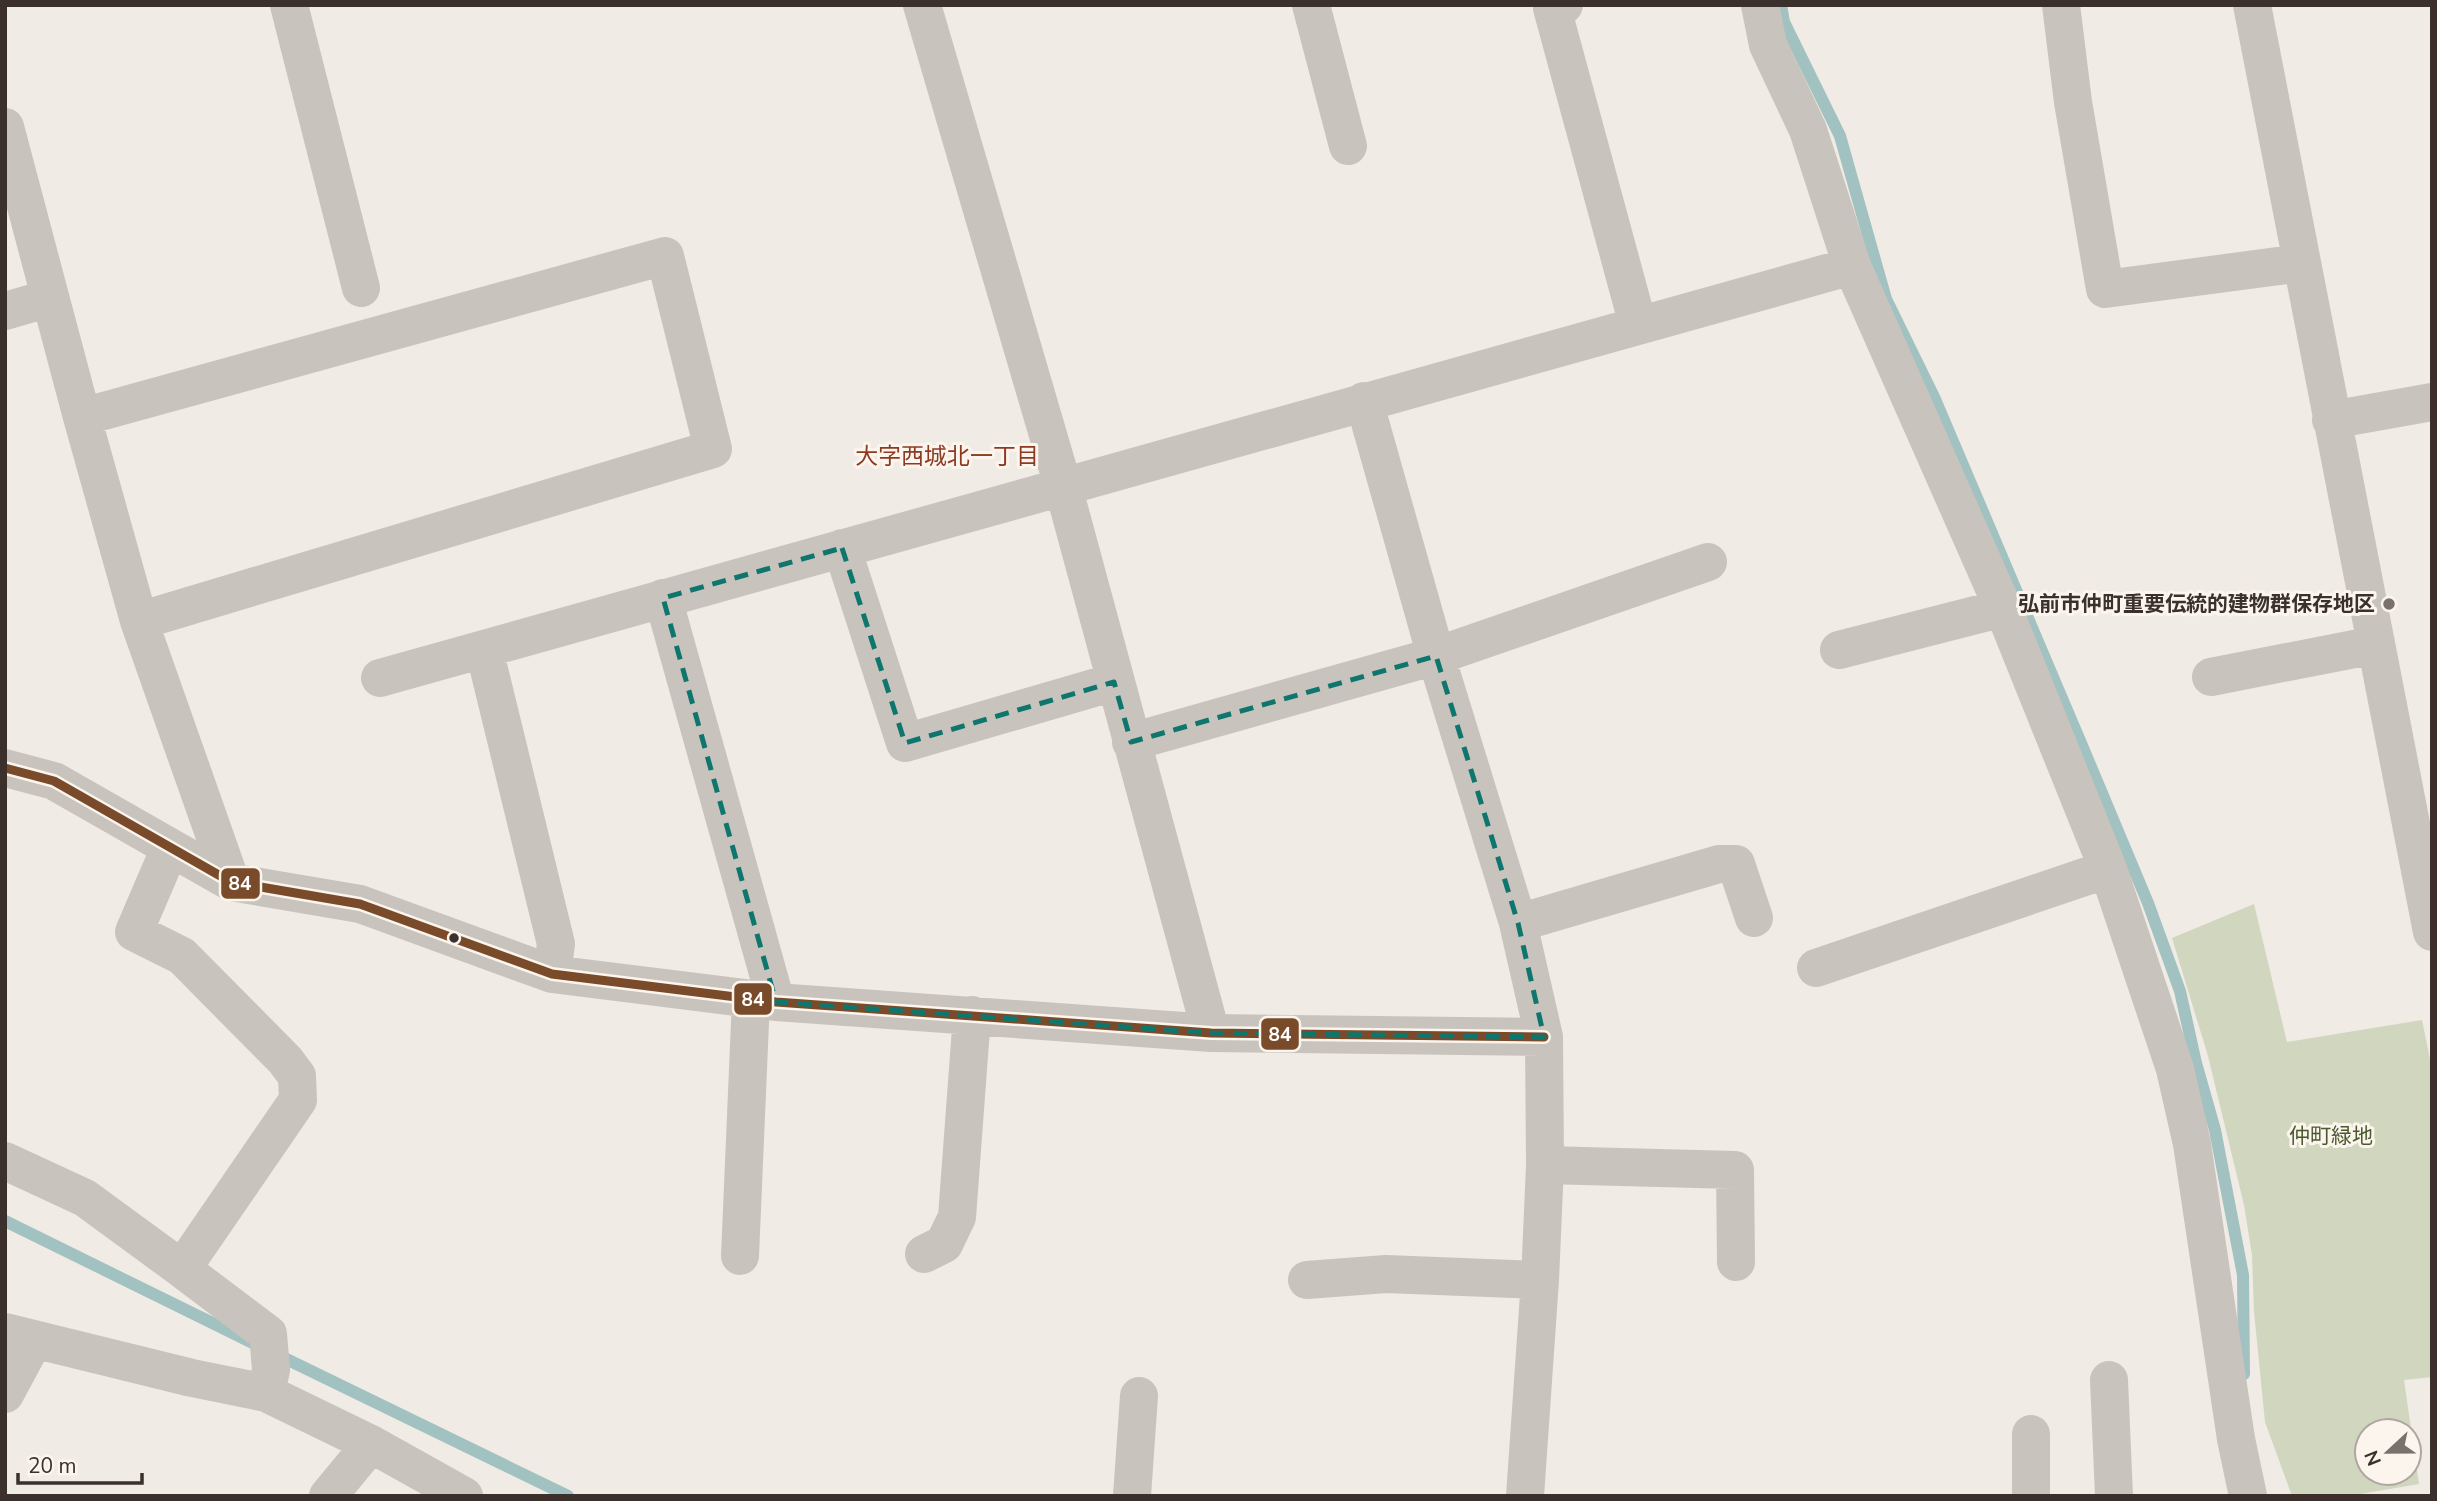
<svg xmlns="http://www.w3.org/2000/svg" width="2437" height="1501" viewBox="0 0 2437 1501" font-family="'Nunito Sans','Noto Sans JP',sans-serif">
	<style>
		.green { fill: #d1d6bf; fill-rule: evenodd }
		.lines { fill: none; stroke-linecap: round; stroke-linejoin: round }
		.stream { stroke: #a1c2c1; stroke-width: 12 }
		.minor { stroke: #c9c3be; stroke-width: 38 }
		.bus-1-casing { stroke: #fbf5ee; stroke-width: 14 }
		.bus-1 { stroke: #7a4b2a; stroke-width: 9 }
		.marked { fill: none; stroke: #0f766e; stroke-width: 5; stroke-dasharray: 14 9; stroke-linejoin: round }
		.poi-dot { fill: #7a716c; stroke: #fbf5ee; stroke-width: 2.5 }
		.bus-dot { fill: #3b302b; stroke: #fbf5ee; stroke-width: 2.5 }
		.labels { text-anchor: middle; stroke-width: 6; stroke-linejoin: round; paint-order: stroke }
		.poi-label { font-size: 21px; font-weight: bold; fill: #3b302b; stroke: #fbf5ee; text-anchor: end }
		.park-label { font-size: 21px; fill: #4a5a2e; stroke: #fbf5ee }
		.neighbourhood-label { font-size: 23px; fill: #8c3b22; stroke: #fbf5ee }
		.line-badge { stroke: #fbf5ee; stroke-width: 2.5 }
		.badge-label { font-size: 19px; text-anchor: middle; font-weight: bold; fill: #fff }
	</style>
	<rect width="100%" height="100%" fill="#f0ebe5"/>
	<path class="green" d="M2254,904L2287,1042L2422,1020L2432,1069V1377L2404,1380L2419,1484L2349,1496H2292L2265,1422L2254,1312L2252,1255L2244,1205L2208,1056L2172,938ZM2367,1431H2409V1473H2367Z"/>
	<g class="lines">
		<path class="stream" d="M1781,5L1784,22L1840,136L1886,299L1935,399L2081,743L2148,903L2180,991L2196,1063L2215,1130L2243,1275L2244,1374
			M5,1221L253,1343
			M276,1354L568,1496"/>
		<path class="minor" d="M289,5L361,288
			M922,5L1063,486L1211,1033
			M1311,5L1348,146
			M1564,5L1552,8L1638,325
			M1760,5L1768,45L1808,130L1852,266L2003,608L2108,869L2175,1069L2192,1144L2236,1439L2248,1496
			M2061,5L2073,102L2105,289L2301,263
			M2252,5L2432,932
			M5,127L82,417L139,621L231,882
			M5,311L50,298
			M1364,401L1436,656L1518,923L1544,1037L1545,1165L1540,1280L1525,1496
			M82,417L665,256L713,449L139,621
			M2331,420L2432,402
			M842,548L905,743L1114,682
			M663,598L776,1002
			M484,649L556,944L552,974
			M1839,650L2003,608
			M2211,677L2375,645
			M380,678L1852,266
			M1131,742L1436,656L1708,562
			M5,768L54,781L231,882L360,904L552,974L776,1002L1211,1033L1544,1037
			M170,848L134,932L182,956L285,1060L297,1076L298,1100L182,1269L268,1334L271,1370L266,1393
			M1518,923L1719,864H1736L1754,918
			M1816,968L2108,869
			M5,1161L85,1198L182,1269
			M1545,1165L1735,1170L1736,1262
			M924,1254L944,1244L957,1217L972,1015
			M740,1256L751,999
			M1307,1280L1386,1274L1540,1280
			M5,1332L192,1378L266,1393L371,1444L464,1496
			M2109,1380L2114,1496
			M5,1394L34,1340
			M2031,1434V1496
			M328,1496L371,1444
			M1132,1496L1139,1396"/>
		<defs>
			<path id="bus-1" d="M5,768L54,781L231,882L360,904L552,974L776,1002L1211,1033L1544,1037"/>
		</defs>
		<use href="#bus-1" class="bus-1-casing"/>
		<use href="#bus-1" class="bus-1"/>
	</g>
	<path class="marked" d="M842,548L905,743L1114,682L1131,742L1436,656L1518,923L1544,1037L1211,1033L776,1002L663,598Z"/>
	<circle class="poi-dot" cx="2389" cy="604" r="7"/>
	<circle class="bus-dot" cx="454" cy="938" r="6"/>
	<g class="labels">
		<g class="poi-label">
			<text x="2375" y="611">弘前市仲町重要伝統的建物群保存地区</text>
		</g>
		<g class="park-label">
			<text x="2331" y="1143">仲町緑地</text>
		</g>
		<g class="neighbourhood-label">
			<text x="947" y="464">大字西城北一丁目</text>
		</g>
	</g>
	<g class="line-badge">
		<rect x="220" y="867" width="41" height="33" rx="7" fill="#7a4b2a"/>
		<rect x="733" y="982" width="40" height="34" rx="7" fill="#7a4b2a"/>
		<rect x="1260" y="1017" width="40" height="34" rx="7" fill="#7a4b2a"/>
	</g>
	<g class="badge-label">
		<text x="240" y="890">84</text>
		<text x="753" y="1006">84</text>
		<text x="1280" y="1041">84</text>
	</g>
	<rect width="2437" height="1501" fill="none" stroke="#3b302b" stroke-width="14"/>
	<g transform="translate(2388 1452) rotate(248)"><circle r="33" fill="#fbf5ee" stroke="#aea6a0" stroke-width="2"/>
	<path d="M0-5L12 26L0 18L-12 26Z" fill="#7a716c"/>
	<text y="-10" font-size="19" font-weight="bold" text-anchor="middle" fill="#3b302b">N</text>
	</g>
	<path d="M18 1473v10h124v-10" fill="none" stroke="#3b302b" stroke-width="3.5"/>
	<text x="28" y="1473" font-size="21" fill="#3b302b" stroke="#fbf5ee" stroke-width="5" paint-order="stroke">20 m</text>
</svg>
